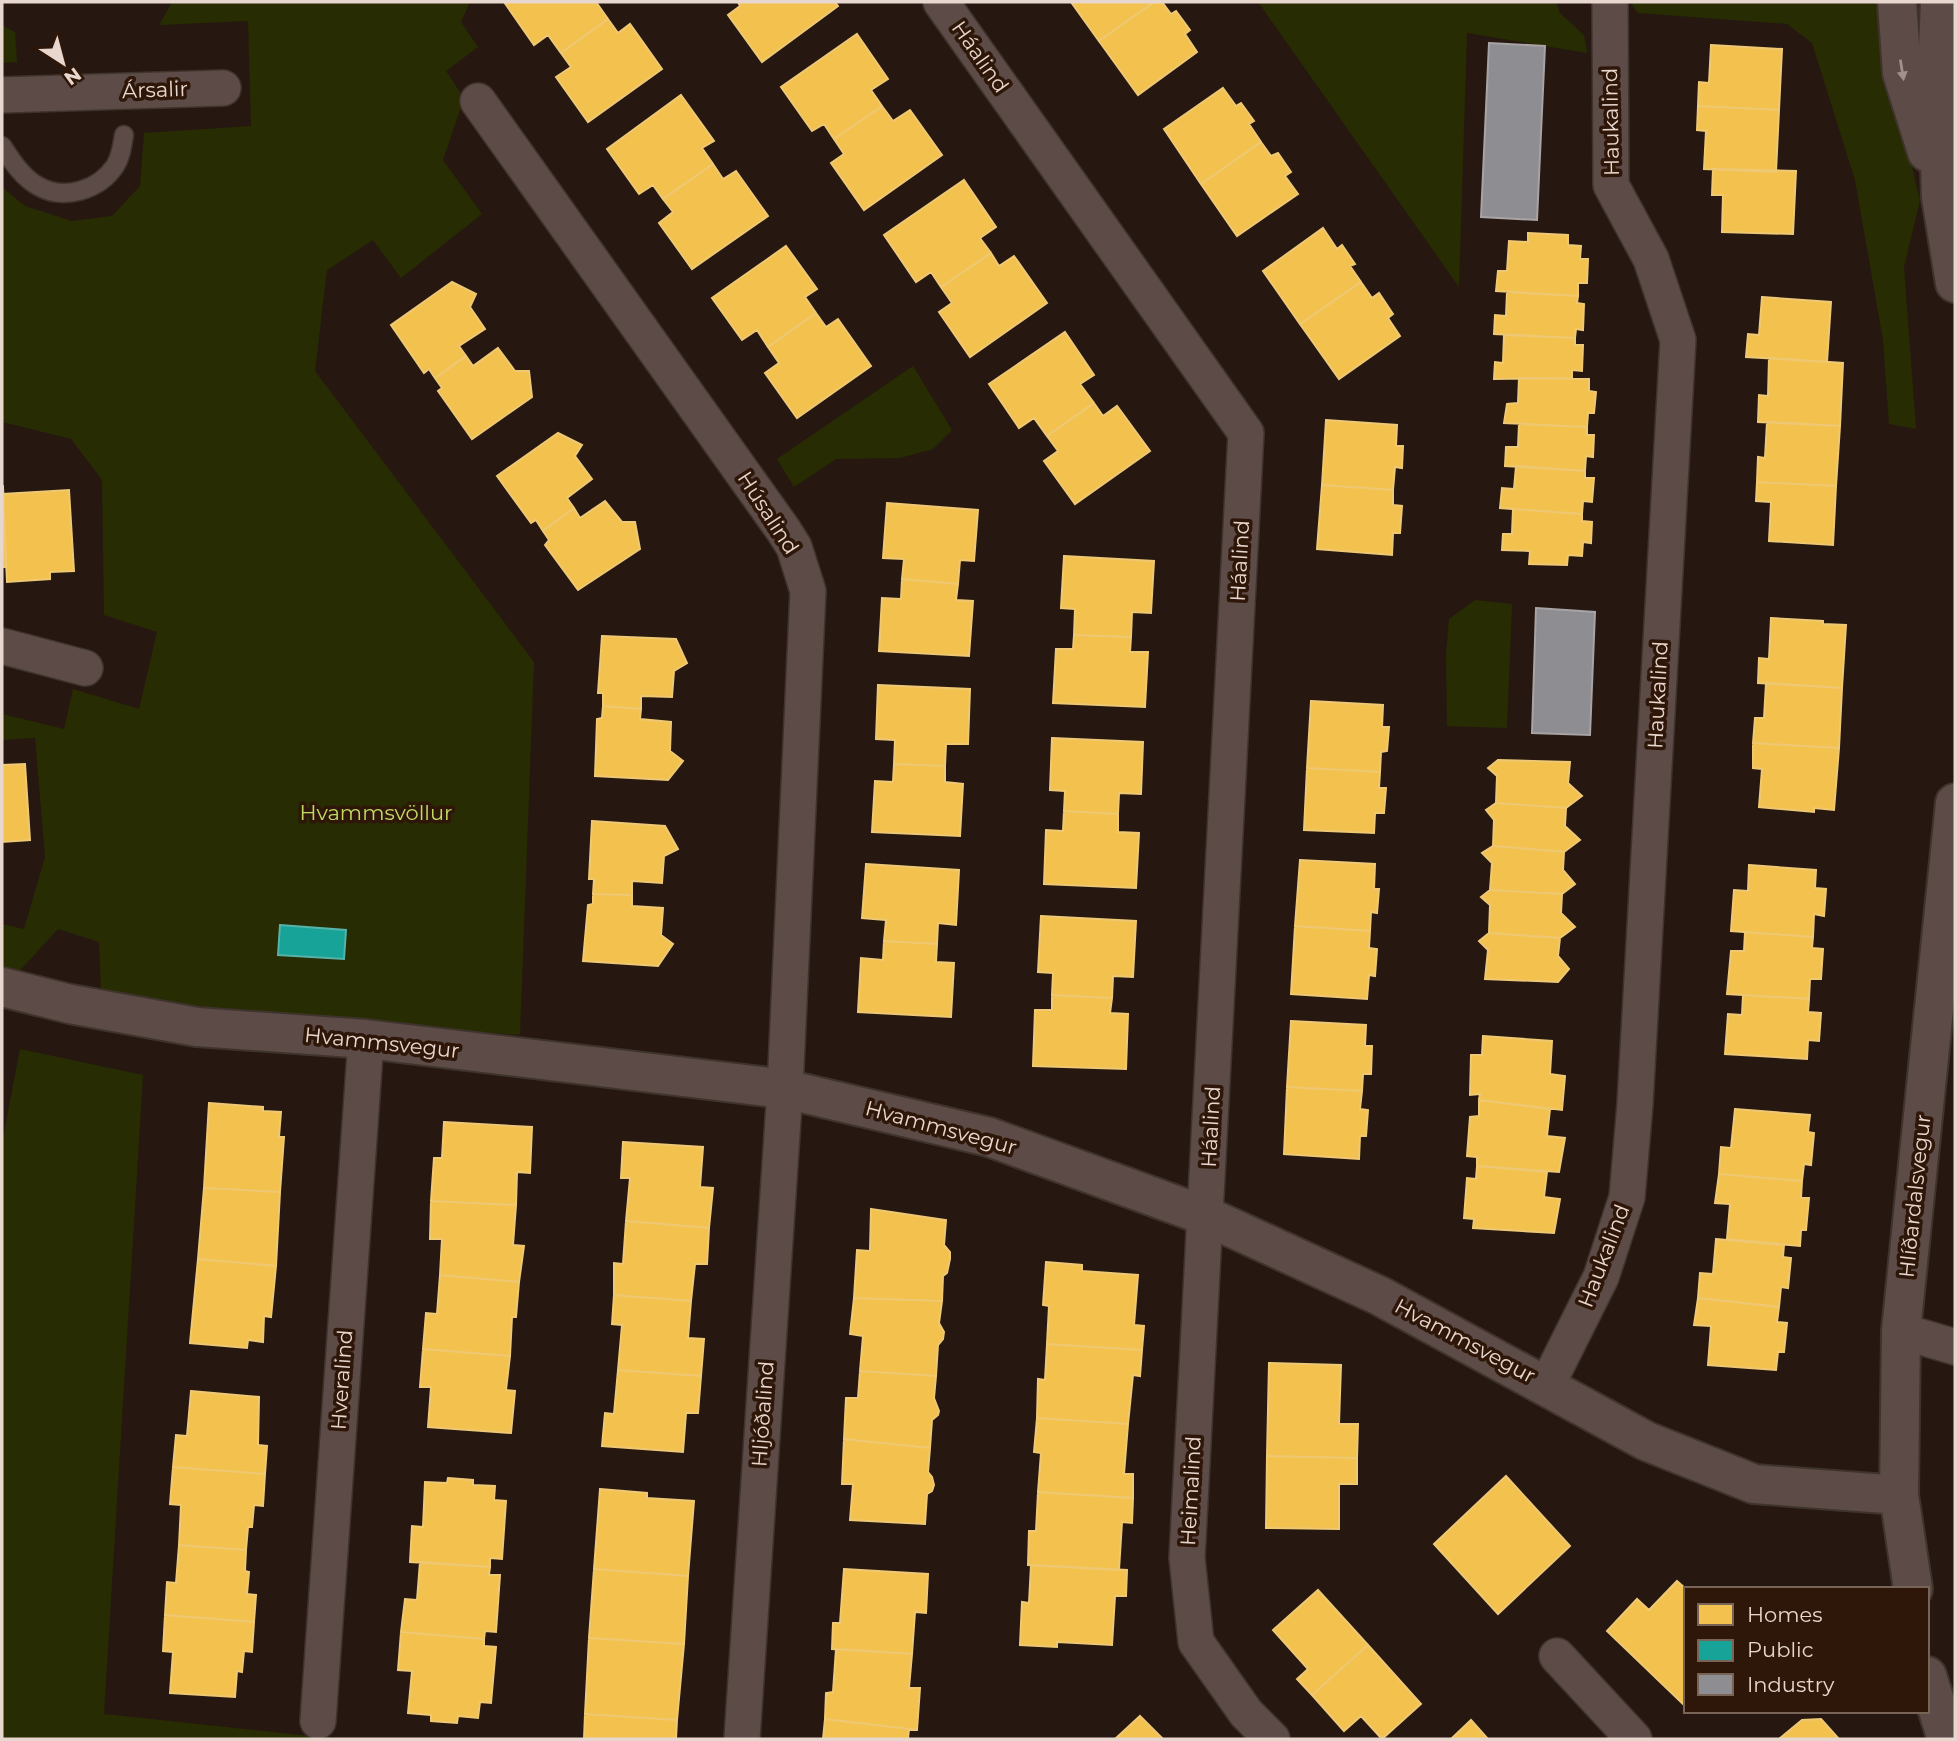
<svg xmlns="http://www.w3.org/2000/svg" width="1957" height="1741" viewBox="0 0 1957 1741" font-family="Montserrat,sans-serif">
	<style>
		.green { fill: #272c03 }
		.homes { fill: #f2c14e; stroke: #efc874; stroke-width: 2 }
		.public { fill: #17a398; stroke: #56b3a8; stroke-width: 2 }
		.industry { fill: #8d8d92; stroke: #a8a3a4; stroke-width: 2 }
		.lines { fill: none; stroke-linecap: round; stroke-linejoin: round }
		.service-casing { stroke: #3f342c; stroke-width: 21 }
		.minor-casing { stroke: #3f342c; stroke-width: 38 }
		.tertiary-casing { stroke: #3f342c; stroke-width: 42 }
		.service { stroke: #5d4b47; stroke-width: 18 }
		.minor { stroke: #5d4b47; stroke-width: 35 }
		.tertiary { stroke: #5d4b47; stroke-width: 38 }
		.oneway { fill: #a2918a }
		.labels { text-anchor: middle; stroke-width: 7; stroke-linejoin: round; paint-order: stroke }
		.street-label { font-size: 21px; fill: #e8d7ce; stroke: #2e1608 }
		.park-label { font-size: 21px; fill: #c0da65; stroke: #2e1608 }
	</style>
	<rect width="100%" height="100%" fill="#261810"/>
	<path class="green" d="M2,2H4L2,25L15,32L17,62L2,63Z
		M172,2H470L461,22L478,47L446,71L464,98L443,160L482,214L401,278L373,240L327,270L315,371L534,662L520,1035L262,1015L101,992L99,942L58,929L14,977L2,974V924L24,929L45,857L35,738L2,740V714L64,729L73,689L139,709L157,632L104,615L102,480L71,439L2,422V187L25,206L72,221L112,216L140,186L144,133L251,126L248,21L159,25Z
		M1258,2H1556L1560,13L1584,35L1587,53L1467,33L1459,287Z
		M1630,2H1876L1885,56L1920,200L1904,267L1916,429L1889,424L1883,340L1855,180L1812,43L1787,24L1638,13Z
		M913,366L952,430L933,449L900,458L836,459L794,487L777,459Z
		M1475,600L1512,604L1507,728L1447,726L1446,656L1449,619Z
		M20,1049L143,1075L104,1714L338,1739H2V1143Z"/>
	<path class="homes" d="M504,2H596L608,19L561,53L548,35L534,45Z
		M738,2H835L838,6L762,62L728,15L740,6Z
		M1071,2H1154L1099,41Z
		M1154,2H1162L1171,14L1176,11L1190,30L1185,34L1197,52L1138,95L1099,41Z
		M608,19L618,33L630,24L662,69L588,122L556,77L571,67L561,53Z
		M857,34L888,79L871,90L882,106L834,139L824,124L812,131L781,87Z
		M1711,45L1782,49L1779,110L1698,106L1699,82L1709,83Z
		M1223,88L1236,106L1241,103L1254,121L1249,124L1261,142L1201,184L1164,129Z
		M681,95L714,141L702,148L713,164L663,199L653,185L639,194L607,149Z
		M882,106L893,121L910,110L942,155L864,210L831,163L844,154L834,139Z
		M1698,106L1779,110L1776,172L1704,169L1706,131L1697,130Z
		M1261,142L1271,156L1278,153L1291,172L1285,176L1298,194L1237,236L1201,184Z
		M713,164L723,179L736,171L768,216L692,269L659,223L673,212L663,199Z
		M1713,169L1796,171L1793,234L1722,232L1723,195H1712Z
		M964,180L996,227L980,238L991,253L941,287L931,272L916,282L884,235Z
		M1323,228L1337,249L1342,245L1355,264L1350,266L1361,282L1300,324L1263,271Z
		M1528,233L1568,235V245L1581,246L1580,259H1588L1587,283H1578V296L1496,291L1498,271H1507L1509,241L1528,242Z
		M786,246L817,289L805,297L816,313L768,347L757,330L742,340L712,298Z
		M991,253L999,266L1014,256L1047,303L970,357L939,312L952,303L941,287Z
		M452,282L476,294L470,307L485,329L459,346L466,356L435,378L429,369L424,373L391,325Z
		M1361,282L1372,298L1379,293L1393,314L1388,318L1400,336L1339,379L1300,324Z
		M1507,292L1578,296L1577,303L1584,304L1583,330L1576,329L1575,338L1494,334L1495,315L1506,316Z
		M1762,297L1831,302L1827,362L1746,357L1748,334L1759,335Z
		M816,313L826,327L838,319L871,366L797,418L765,373L779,363L768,347Z
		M1065,332L1094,375L1080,384L1094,403L1047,436L1034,418L1019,428L989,384Z
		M1504,335L1575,338V345H1583L1582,371L1572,370V378L1494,379L1495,362L1503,363Z
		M498,348L515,371H529L532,397L472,439L438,391L442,388L435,378L466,356L473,366Z
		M1769,358L1843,363L1840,426L1758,422L1759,395L1768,396Z
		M1519,378L1589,379V391L1596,392L1594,413H1588L1587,427L1504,423L1507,404L1518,403Z
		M1094,403L1103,416L1117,406L1150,451L1075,504L1044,461L1058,451L1047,436Z
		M1326,420L1397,425L1396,446H1403L1402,468L1395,467L1393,490L1322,485Z
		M1767,422L1840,426L1836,486L1757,482L1758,457L1765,458Z
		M1519,424L1587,427V435H1594L1593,457L1586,456L1585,471L1505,466L1506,447H1518Z
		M558,433L582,445L575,456L592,479L567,498L574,508L543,531L536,520L531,523L497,476Z
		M1516,466L1585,471V478H1594L1592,502L1583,501L1582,514L1500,508L1502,488L1514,489Z
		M1757,482L1836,486L1833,545L1769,541L1771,502L1756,501Z
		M1322,485L1393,490V505L1402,506L1400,533H1393L1392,555L1317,549Z
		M2,486H3L6,567H2Z
		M69,490L74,571L50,572V579L7,582L3,494Z
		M605,501L622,522H635L640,549L578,590L545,545L549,540L543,531L574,508L580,518Z
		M887,503L978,510L974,561L960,560L958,584L902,579L904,559L883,558Z
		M1513,509L1582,514V521L1592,522L1591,543L1583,542L1582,556L1568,555L1567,565L1529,564L1530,551L1502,550L1503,534H1512Z
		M1064,556L1154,561L1151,613L1132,612L1131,637L1074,635L1075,609L1061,608Z
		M902,579L958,584L956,600L973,601L969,656L879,651L882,598L901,599Z
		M1771,618L1823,621V624L1846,625L1842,688L1758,683L1759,658L1769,659Z
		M1074,635L1131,637L1130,652H1148L1145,707L1053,703L1056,649H1073Z
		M602,636L676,639L687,663L674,671L672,697L641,696V709L603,706V693H598Z
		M1766,683L1842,688L1839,748L1753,743L1755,718H1764Z
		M878,685L970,689L968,744H946L945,766L894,764L895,740L876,739Z
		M1311,701L1383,705L1382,727H1389L1387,751L1381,752L1380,772L1307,768Z
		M603,706L641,709L640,719L671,722L670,751L683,761L668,780L595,776L597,719L602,718Z
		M1052,738L1143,742L1141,794L1119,793L1118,814L1064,811L1065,791L1050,790Z
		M1753,743L1839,748L1834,810L1814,808V812L1759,807L1762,769L1753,768Z
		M1498,760L1570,762L1568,783L1582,796L1566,808L1496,803L1497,776L1488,768Z
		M25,764L30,840L2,842V765Z
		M894,764L945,766V782L963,784L960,836L872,832L875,781L893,782Z
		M1307,768L1380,772L1379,788H1386L1384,813H1375L1374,833L1304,830Z
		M1496,803L1566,808L1565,826L1580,840L1564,852L1493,846L1494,820L1486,810Z
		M1064,811L1118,814V832L1139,833L1136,888L1044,884L1046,830L1063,831Z
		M592,821L665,826L678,849L664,856L662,883L632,881V895L593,894L594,879H589Z
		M1493,846L1564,852L1563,870L1575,884L1562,894L1490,890L1492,863L1482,853Z
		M1300,860L1375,864L1374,889H1379L1377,913L1371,912L1370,931L1295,926Z
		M866,864L959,870L956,925L938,923L937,944L884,941L886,920L862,918Z
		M1749,865L1816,870L1815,888L1826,889L1824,916L1814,914L1813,937L1731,931L1734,890L1748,891Z
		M1490,890L1562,894L1561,913L1575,927L1560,938L1489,933L1490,905L1481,897Z
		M593,894L632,895V906L663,908L661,935L673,944L658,966L583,961L588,905L593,904Z
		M1041,916L1136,921L1133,977L1113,976L1112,998L1052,995L1053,973L1038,972Z
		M1295,926L1370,931L1369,948L1377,949L1375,976L1369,975L1367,999L1291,994Z
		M1745,932L1813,937L1812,948L1823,949L1821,979H1810L1809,999L1727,994L1731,951H1744Z
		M1489,933L1560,938L1558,956L1569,969L1558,982L1485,979L1488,950L1479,941Z
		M884,941L937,944L936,962L954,963L951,1017L858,1012L861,958L883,960Z
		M1052,995L1112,998L1110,1013L1128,1014L1126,1069L1033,1066L1035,1010H1052Z
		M1743,995L1809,999L1808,1012L1821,1013L1819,1041L1808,1040L1807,1059L1725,1054L1728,1014L1742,1015Z
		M1291,1021L1366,1025L1365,1046H1372L1371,1074H1363L1362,1091L1287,1087Z
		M1483,1036L1552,1041L1550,1074L1565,1076L1562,1110L1479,1100L1480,1094L1470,1095L1471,1055H1482Z
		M1287,1087L1362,1091L1360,1109L1368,1110L1366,1136H1360L1359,1159L1284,1154Z
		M1479,1100L1550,1109L1547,1136L1565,1138L1559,1172L1477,1166V1157L1467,1156L1470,1117L1479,1116Z
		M209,1103L263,1107V1111L281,1112L279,1137H284L280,1192L204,1188Z
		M1735,1109L1810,1115L1808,1132L1814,1133L1811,1165L1804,1164L1802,1181L1719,1174L1721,1147L1731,1148Z
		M444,1122L532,1127L530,1173L517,1172L516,1205L431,1201L434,1158H442Z
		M623,1142L703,1147L700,1187L713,1188L709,1228L626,1221L630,1178H621Z
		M1477,1166L1547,1172L1544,1197L1560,1199L1554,1233L1473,1228L1474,1219L1464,1218L1467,1178L1476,1179Z
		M1719,1174L1802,1181L1801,1198H1809L1806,1230H1801L1800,1246L1727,1239L1730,1204L1715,1203Z
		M204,1188L280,1192L276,1266L198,1259Z
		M431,1201L516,1205L513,1245L524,1246L519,1282L440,1275L442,1239H430Z
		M871,1209L946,1220L944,1245L950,1252V1259L947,1273L943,1276L942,1301L854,1298L857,1250L870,1251Z
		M626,1221L709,1228L707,1264H695L691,1301L614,1295V1263L623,1264Z
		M1716,1239L1784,1245L1783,1257L1791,1258L1788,1288L1781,1287L1779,1307L1698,1298L1700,1273L1713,1274Z
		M198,1259L276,1266L271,1317L264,1316L263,1342L248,1340L247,1348L190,1343Z
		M1046,1262L1082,1265V1271L1138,1275L1134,1325L1144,1326L1142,1350L1047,1344L1049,1306L1043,1305Z
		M440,1275L519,1282L516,1317H512L510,1356L423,1349L426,1313L437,1314Z
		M614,1295L691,1301L688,1338L704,1339L701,1376L618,1370L622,1325L612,1324Z
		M854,1298L942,1301L939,1323L944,1332L943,1339L938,1345L936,1376L860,1371L863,1336L850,1334Z
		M1698,1298L1779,1307L1777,1322L1787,1323L1784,1352H1778L1776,1370L1708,1365L1711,1326L1694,1325Z
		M1047,1344L1142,1350L1140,1376L1133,1375L1128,1424L1037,1418L1038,1379L1045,1380Z
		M423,1349L510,1356L506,1390L515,1391L511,1433L428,1427L431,1387H420Z
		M1269,1363L1341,1365L1339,1424H1358L1357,1458L1267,1456Z
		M618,1370L701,1376L698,1413H686L683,1452L602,1446L605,1413L614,1414Z
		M860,1371L936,1376L934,1398L939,1411L938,1415L932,1420L930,1448L844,1439L846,1398H858Z
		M191,1391L259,1397L258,1445L267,1446L265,1474L173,1467L176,1435L187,1436Z
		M1037,1418L1128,1424L1124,1474H1133V1498L1038,1492L1041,1453L1034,1452Z
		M844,1439L930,1448L928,1472L932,1477L934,1485L932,1491L927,1494L925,1524L850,1520L853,1484H842Z
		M1267,1456L1357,1458V1484H1339V1529L1266,1528Z
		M173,1467L265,1474L263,1506L254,1505L252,1527H248L246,1550L179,1545L181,1505L170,1504Z
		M1506,1476L1570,1546L1498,1614L1434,1544Z
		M448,1478L473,1480V1485L495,1486L494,1500L506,1501L502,1559L490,1558V1567L410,1562L412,1526L423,1527L425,1482L447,1483Z
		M600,1489L647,1493V1498L694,1501L688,1576L594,1569Z
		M1038,1492L1133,1498L1132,1523L1122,1522L1119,1570L1028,1565L1029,1531H1036Z
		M179,1545L246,1550L245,1571L249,1572L247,1594L256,1595L254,1622L165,1615L167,1582L176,1583Z
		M420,1562L490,1567L489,1575H500L496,1632L485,1631L484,1639L401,1632L405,1599L417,1600Z
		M1031,1565L1127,1570L1126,1596H1115L1112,1645L1057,1642V1647L1020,1645L1022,1602L1029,1603Z
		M594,1569L688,1576L684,1644L589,1638Z
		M844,1569L928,1574L926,1613L915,1612L912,1654L832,1649L833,1623H840Z
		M1677,1581L1686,1589V1707L1607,1631L1637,1599L1649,1610Z
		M1318,1590L1368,1645L1312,1695L1297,1679L1308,1669L1273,1630Z
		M165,1615L254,1622L252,1652L244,1651L242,1672L237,1671L235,1697L170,1693L173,1652L163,1651Z
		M401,1632L484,1639V1646L496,1647L491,1703L480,1702L478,1718L458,1716L457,1723L431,1721V1715L408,1713L412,1671L398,1670Z
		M589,1638L684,1644L677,1720L585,1714Z
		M1368,1645L1421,1704L1382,1739L1361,1716L1344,1731L1312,1695Z
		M836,1649L912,1654L909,1688H920L917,1730L825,1719L826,1693L833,1692Z
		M585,1714L677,1720L676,1739H584Z
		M1140,1716L1163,1739H1115Z
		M825,1719L909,1729L908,1739H823Z
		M1821,1719L1839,1739H1779L1802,1720Z
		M1471,1720L1488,1739H1451Z"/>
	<path class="public" d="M280,925L346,930L344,959L278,955Z"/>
	<path class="industry" d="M1489,43L1545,46L1537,220L1481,217Z
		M1536,608L1595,612L1590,735L1532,733Z"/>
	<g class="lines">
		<defs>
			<path id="service" d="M2,146C12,161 22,177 38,186C64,201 99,190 115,166C121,157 122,146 124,135"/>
			<path id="minor" d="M941,2L1246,433L1187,1558L1196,1642L1246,1713L1272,1739
				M2,95L223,88
				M478,101L784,531L794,547L808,591L785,1089L742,1739
				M2,646L85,668
				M1901,1331L1955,1347
				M1547,1385L1601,1277L1627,1197L1635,1104L1678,340L1651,259L1611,185L1610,2
				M1557,1656L1634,1739
				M318,1721L366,1039"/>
			<path id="tertiary" d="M1897,2L1902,73L1927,152
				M1940,2L1937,70L1941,197L1955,283
				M2,987L70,1004L197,1027L366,1039L785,1089L989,1137L1206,1216L1380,1296L1646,1441L1754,1484L1899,1495
				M1913,1589L1899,1495L1901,1331L1955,803
				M1927,1676L1947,1739"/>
		</defs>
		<use href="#service" class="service-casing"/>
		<use href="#minor" class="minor-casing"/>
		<use href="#tertiary" class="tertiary-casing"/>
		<use href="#service" class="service"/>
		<use href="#minor" class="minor"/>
		<use href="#tertiary" class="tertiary"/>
	</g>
	<defs><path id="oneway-solid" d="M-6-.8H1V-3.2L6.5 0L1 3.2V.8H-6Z" transform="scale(1.75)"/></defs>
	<use class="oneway" href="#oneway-solid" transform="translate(1902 70) rotate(81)"/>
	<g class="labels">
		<g class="street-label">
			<text transform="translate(980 57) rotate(55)" y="7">Háalind</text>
			<text transform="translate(155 90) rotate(-2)" y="7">Ársalir</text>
			<text transform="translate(1611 122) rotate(-91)" y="7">Haukalind</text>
			<text transform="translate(768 513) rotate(57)" y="7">Húsalind</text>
			<text transform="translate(1240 561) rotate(-87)" y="7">Háalind</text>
			<text transform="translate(1658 695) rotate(-87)" y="7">Haukalind</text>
			<text transform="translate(382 1043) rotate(6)" y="7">Hvammsvegur</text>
			<text transform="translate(1211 1127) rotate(-87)" y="7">Háalind</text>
			<text transform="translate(941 1128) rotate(15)" y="7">Hvammsvegur</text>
			<text transform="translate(1915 1196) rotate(-84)" y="7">Hlíðardalsvegur</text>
			<text transform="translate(1604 1256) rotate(-69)" y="7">Haukalind</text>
			<text transform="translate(1465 1341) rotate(28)" y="7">Hvammsvegur</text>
			<text transform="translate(342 1380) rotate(-86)" y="7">Hveralind</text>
			<text transform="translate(763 1414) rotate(-86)" y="7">Hljóðalind</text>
			<text transform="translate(1191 1491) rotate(-87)" y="7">Heimalind</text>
		</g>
		<g class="park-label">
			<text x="376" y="820">Hvammsvöllur</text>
		</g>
	</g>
	<rect width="1957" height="1741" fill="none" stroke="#e8d7ce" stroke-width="7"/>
	<rect x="1684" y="1587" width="245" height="126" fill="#2e1608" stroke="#786357" stroke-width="2"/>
	<rect x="1698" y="1604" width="35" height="21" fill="#f2c14e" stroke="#786357" stroke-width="2"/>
	<text x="1747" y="1622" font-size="21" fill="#e8d7ce">Homes</text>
	<rect x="1698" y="1640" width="35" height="21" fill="#17a398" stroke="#786357" stroke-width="2"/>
	<text x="1747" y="1657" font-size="21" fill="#e8d7ce">Public</text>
	<rect x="1698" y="1674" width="35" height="21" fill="#8d8d92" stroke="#786357" stroke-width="2"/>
	<text x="1747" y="1692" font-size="21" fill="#e8d7ce">Industry</text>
	<g transform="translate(63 63) rotate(144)" stroke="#2e1608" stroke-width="5" paint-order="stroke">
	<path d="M0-5L12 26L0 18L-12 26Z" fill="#e8d7ce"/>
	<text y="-10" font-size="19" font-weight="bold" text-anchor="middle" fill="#e8d7ce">N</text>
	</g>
</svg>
